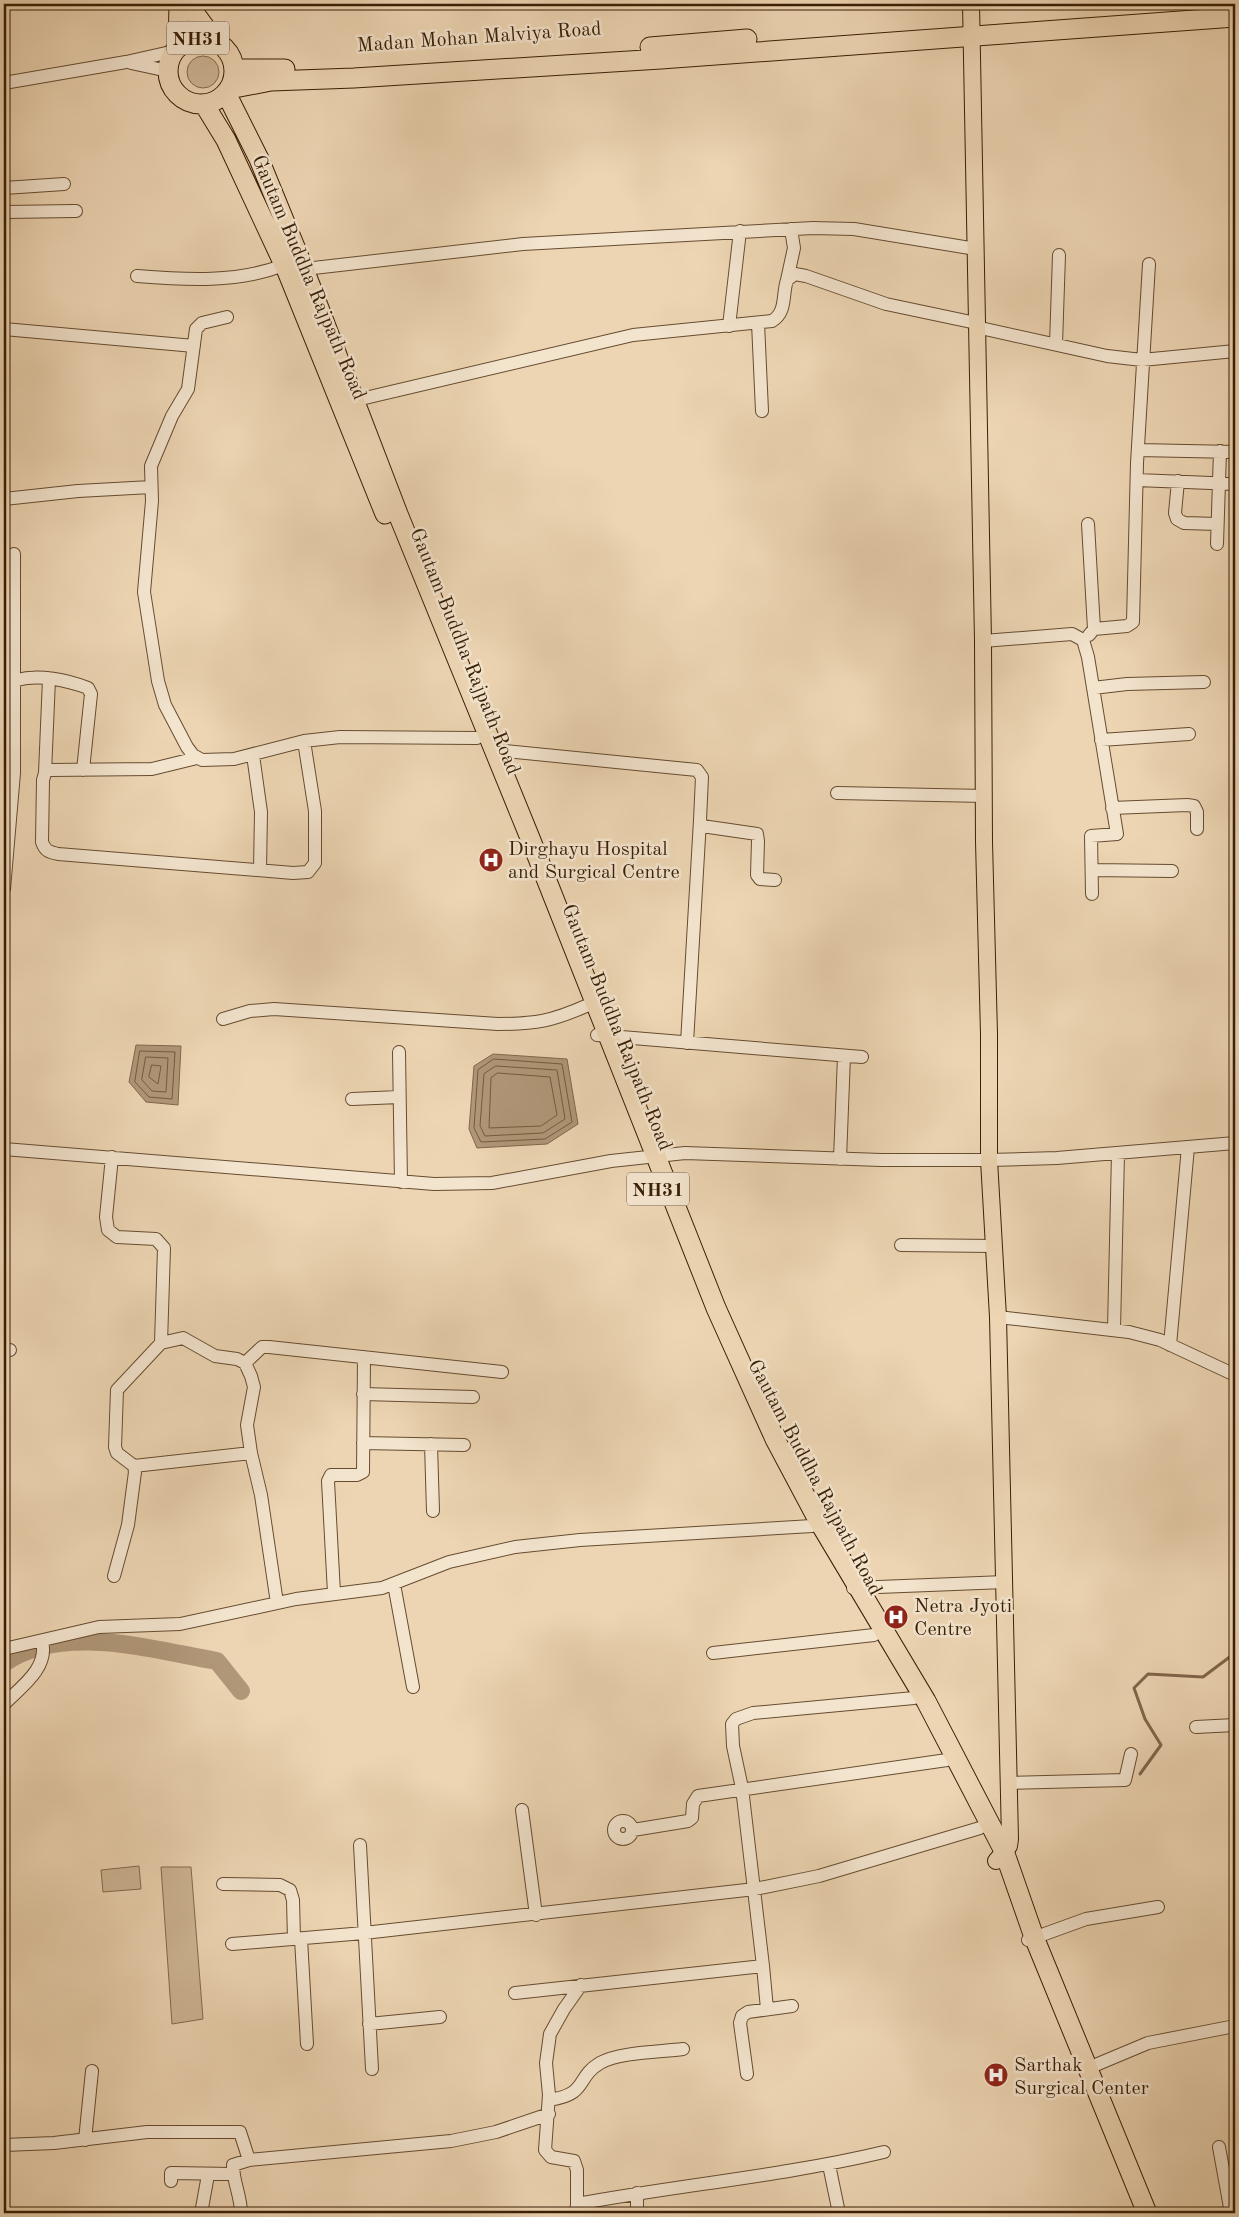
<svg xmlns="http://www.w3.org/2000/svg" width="1239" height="2217" viewBox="0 0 1239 2217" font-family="'Old Standard TT',serif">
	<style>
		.green { fill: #ceb695; stroke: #846a4d }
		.water { fill: #b09778; stroke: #80674a }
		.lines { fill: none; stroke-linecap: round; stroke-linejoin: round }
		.shore { stroke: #745b3e; stroke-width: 1 }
		.stream { stroke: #80674a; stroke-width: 3 }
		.river { stroke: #b09778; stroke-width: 18 }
		.minor-casing { stroke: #664c30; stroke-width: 14 }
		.major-casing { stroke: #391f05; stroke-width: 18 }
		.highway-casing { stroke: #391f05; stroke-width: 21 }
		.minor { stroke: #f3e4ce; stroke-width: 12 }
		.major { stroke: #edd5b3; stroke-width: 16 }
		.highway { stroke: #edd5b3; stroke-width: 19 }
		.labels { text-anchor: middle; stroke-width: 5; stroke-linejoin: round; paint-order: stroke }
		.shield { fill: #f3e4ce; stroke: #715a41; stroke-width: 1 }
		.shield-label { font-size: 19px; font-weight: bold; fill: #391f05 }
		.street-label { font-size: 20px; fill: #391f05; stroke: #f3e4ce }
		.poi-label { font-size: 20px; fill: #391f05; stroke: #f3e4ce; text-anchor: start }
	</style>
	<rect width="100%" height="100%" fill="#edd5b3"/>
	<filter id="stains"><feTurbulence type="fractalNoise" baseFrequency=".004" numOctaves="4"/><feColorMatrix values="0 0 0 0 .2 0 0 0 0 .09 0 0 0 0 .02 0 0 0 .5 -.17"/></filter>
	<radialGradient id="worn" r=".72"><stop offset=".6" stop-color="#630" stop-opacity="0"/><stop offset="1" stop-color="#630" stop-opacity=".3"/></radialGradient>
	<path class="green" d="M187 72a16 16 0 1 1 32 0a16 16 0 1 1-32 0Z
		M139,1866L141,1889L103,1892L101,1870Z
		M161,1867H191L203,2019L172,2024Z"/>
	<path class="water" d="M136,1045L181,1046L178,1105L146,1102L129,1082Z
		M493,1054L567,1059L578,1124L547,1144L477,1148L469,1129L474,1066Z"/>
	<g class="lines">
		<path class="shore" d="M140,1051L175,1052L172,1099L149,1097L135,1082Z
			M146,1057L168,1058L166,1092L152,1091L142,1080Z
			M494,1059L562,1064L572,1122L545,1139L481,1142L474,1128L478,1070Z
			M152,1065L161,1066L158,1084L149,1077Z
			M496,1066L557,1070L565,1119L543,1133L485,1136L480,1126L484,1074Z
			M498,1073L550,1077L557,1115L541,1126L489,1128L491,1078Z"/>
		<path class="stream" d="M1140,1774L1161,1745L1145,1719L1134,1688L1148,1674L1203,1677L1235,1653"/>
		<path class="river" d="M4,1663C63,1622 152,1650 217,1661L241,1691"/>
		<defs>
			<path id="minor" d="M1211,4V9
				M131,63L168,71
				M4,83L126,62L175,51
				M4,188L64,184
				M4,212L76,211
				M296,270L523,244L813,228L854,229L976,249
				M137,276C186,280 238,283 284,265
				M787,280L794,248L791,229
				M758,323L762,411
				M729,326L740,231
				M976,327L1107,356L1142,360L1235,351
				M4,329L194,346
				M1056,344L1059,255
				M348,402L633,335L772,321C787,312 782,295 787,280L795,274L806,276L886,304L976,323
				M1138,450L1235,452
				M1137,480L1235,484
				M1178,481L1175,513L1177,519L1184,523L1217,524
				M4,499L78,491L151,487
				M1088,524L1094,629L1089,635
				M1217,544L1220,451
				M1094,629L1127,626L1133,622L1137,463L1149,264
				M983,641L1072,634L1083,640L1088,657L1117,834L1091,836L1092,894
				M1093,688L1127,684L1204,682
				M4,689C8,686 12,681 17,680C39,674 67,680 88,688L91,694L83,770
				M1101,740L1189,734
				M304,741L340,737L477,738
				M495,750L697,770L702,777L700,820L702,826L757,834L758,841L757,875L760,879L775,880
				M253,755L261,812L260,870
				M197,758L152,769L49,770L45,773L43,780L42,842C45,851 49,852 58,854L293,873L308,872L315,863V811L304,741L234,759L202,760L193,755L187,747L165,705L158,681L144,592L152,501L151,466L172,416L188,389L196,329L202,323L227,317
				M45,773L49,679
				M837,793L985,796
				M1112,808L1187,805L1194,806L1197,812V829
				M1092,870L1172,871
				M4,889L14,773V554
				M223,1019L250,1011L274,1009L498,1024C536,1024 552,1021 586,1006
				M597,1035L862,1057
				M687,1043L700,820
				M399,1052L401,1182
				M352,1099L399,1097
				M4,1149L434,1184L492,1183L611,1161L685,1153L881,1160H989L1057,1158L1235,1143
				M112,1157L106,1217L108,1230L117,1237L156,1239L164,1248L161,1343
				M840,1159L844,1056
				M901,1245L994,1246
				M998,1317L1129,1332L1160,1340L1235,1375
				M1114,1329L1118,1153
				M1170,1345L1188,1147
				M4,1350H10
				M245,1363L262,1347H269L502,1372
				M363,1394L473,1397
				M363,1443L464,1445
				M431,1444L433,1511
				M134,1466L251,1453
				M114,1576L128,1525L135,1472L134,1466L117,1453L115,1447L117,1390L161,1343L183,1338L215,1356L237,1359L245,1363L251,1376L254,1387L247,1425L251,1453L261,1495L277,1603
				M394,1584L413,1687
				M853,1588L1005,1582
				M334,1593L328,1481L331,1475H357L363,1472L364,1357
				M4,1649L99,1627L180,1624L296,1599L382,1588L449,1562L515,1547L580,1540L812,1526
				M713,1653L874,1635
				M4,1704C21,1687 49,1668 42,1641
				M1196,1727L1235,1725
				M1009,1783L1125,1780L1131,1754
				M522,1810L536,1915
				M614 1830a9 9 0 1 1 18 0a9 9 0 1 1-18 0Z
				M633,1830L688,1821L692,1818L693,1804L698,1796L947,1760
				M360,1845L372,2069
				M223,1884L280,1885L290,1890L293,1900L294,1939
				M301,1939L307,2044
				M1028,1940L1086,1919L1158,1907
				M232,1944L364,1933L755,1889L819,1876L980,1828
				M763,1966L767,2009
				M515,1993L763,1966L742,1788L733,1746L732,1724L736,1719L753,1713L914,1698
				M369,2024L440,2017
				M1086,2069L1148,2043L1235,2026
				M747,2074L740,2023L742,2016L748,2012L792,2006
				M549,2100C589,2094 575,2078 600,2063C619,2052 660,2052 683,2049
				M85,2140L92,2071
				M4,2145L54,2143L147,2132H240L249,2160
				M1219,2147L1231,2213
				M829,2165L839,2213
				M171,2181V2173L233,2174
				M577,2204V2170L574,2161L551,2157L545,2150L549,2095L546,2063L550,2034L564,2009L581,1985
				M202,2208L208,2175
				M241,2213C241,2196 233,2182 233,2165L249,2160L451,2141L496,2132L549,2114
				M576,2213L577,2204C679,2185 783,2176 884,2152
				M637,2213V2193"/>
			<path id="major" d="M971,4L983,641L984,842L989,1034V1160L998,1317L1010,1839L1009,1846L996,1861"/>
			<path id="highway" d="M188,4L215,41
				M168 71a33 33 0 1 1 66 0a33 33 0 1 1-66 0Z
				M650,47L747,39
				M178,48L179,4
				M234,69H285
				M229,89L271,81L354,78L661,59L1235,17
				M226,93L259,159L304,269L398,514L530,838L716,1308L775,1439L818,1520L926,1701L1004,1851L1034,1937L1147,2213
				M204,104L226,140L287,271L385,514"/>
		</defs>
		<use href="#minor" class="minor-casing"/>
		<use href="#major" class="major-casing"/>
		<use href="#highway" class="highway-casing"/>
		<use href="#minor" class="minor"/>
		<use href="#major" class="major"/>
		<use href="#highway" class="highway"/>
	</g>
	<defs>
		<symbol id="hospital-disc" viewBox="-11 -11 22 22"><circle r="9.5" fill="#8f2418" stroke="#f3e4ce"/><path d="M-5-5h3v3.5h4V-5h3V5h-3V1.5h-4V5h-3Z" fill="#fff"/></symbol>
	</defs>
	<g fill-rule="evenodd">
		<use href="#hospital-disc" x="477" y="846" width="28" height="28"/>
		<use href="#hospital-disc" x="882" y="1603" width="28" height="28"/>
		<use href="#hospital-disc" x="982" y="2061" width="28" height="28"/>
	</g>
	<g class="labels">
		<g class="shield">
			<rect x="167" y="21.5" width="62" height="33" rx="4"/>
			<rect x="627" y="1172.5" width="62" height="33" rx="4"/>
		</g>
		<g class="shield-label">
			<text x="198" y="45">NH31</text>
			<text x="658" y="1196">NH31</text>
		</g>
		<g class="street-label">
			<text transform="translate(479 36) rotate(-4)" y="7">Madan Mohan Malviya Road</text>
			<text transform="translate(310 277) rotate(67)" y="7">Gautam Buddha Rajpath Road</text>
			<text transform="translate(466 651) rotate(68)" y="7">Gautam Buddha Rajpath Road</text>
			<text transform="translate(618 1027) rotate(68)" y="7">Gautam Buddha Rajpath Road</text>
			<text transform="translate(816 1477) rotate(62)" y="7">Gautam Buddha Rajpath Road</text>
		</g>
		<g class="poi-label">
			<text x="508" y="855">Dirghayu Hospital<tspan x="508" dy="23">and Surgical Centre</tspan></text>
			<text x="914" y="1612">Netra Jyoti<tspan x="914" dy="23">Centre</tspan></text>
			<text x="1014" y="2071">Sarthak<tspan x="1014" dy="23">Surgical Center</tspan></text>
		</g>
	</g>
	<rect width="1239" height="2217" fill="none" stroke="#edd5b3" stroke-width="20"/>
	<rect x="5" y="5" width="1229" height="2207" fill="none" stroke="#391f05" stroke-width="2.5"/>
	<rect x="10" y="10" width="1219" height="2197" fill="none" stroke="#391f05"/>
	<rect width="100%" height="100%" filter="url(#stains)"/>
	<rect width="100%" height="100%" fill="url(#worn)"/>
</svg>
